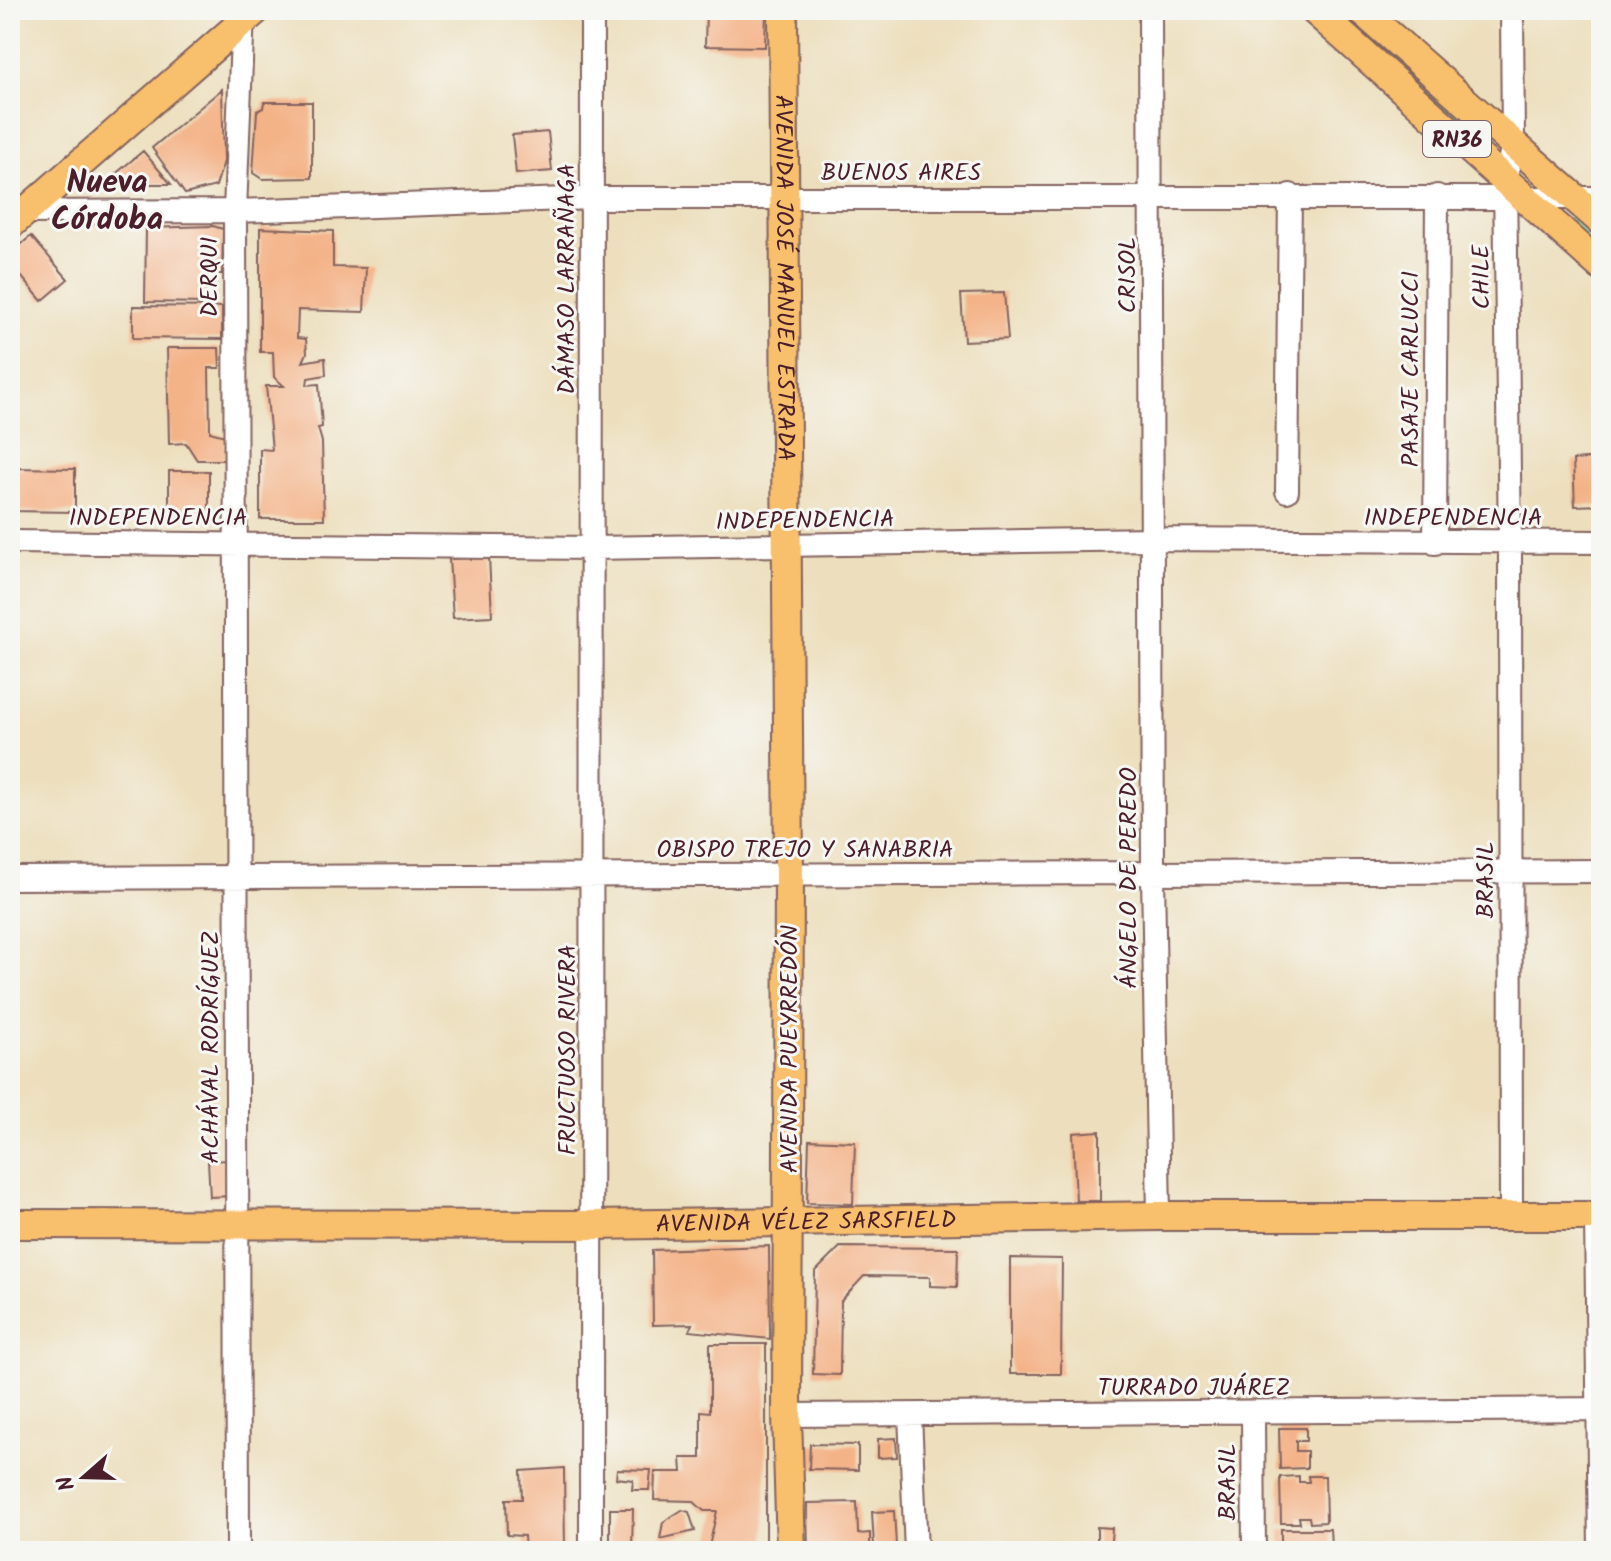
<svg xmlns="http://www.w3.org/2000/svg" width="1611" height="1561" viewBox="0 0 1611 1561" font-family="Kalam,sans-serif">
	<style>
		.green { fill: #8adfa1; stroke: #6a7f66; stroke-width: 2 }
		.building { fill: #f4b287 }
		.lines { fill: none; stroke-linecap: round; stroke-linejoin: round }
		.minor-casing { stroke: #83625e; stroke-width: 26 }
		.major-casing { stroke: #83625e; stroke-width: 32 }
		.minor { stroke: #fff; stroke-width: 22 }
		.major { stroke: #f8bf6c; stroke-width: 28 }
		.labels { text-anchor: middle; stroke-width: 6; stroke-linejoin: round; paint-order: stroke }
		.shield { fill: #f6f6f2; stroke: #7e6067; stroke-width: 2 }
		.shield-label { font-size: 22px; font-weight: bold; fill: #4a1f2b }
		.street-label { font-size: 24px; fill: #4a1f2b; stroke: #f6f6f2 }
		.district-label { font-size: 32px; font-weight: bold; fill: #4a1f2b; stroke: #f6f6f2 }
	</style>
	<rect width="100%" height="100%" fill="#f6f6f2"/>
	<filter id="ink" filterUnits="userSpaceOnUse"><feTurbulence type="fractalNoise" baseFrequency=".0125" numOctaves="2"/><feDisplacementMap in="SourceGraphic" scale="16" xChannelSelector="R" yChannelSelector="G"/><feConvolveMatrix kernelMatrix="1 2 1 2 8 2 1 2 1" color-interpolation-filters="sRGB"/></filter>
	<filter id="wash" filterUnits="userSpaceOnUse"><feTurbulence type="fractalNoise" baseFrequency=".006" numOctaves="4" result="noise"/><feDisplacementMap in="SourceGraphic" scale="32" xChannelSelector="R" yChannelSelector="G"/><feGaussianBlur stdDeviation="1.8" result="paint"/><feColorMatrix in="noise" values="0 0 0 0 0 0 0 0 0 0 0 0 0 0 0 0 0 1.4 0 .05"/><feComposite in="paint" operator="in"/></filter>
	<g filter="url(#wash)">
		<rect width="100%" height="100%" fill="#eddfbd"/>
		<path class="green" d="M1321,10H1350L1491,137L1484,147Z
			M1575,213L1601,232V259L1567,221Z"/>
		<g id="blocks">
			<path class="building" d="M706,10H766L765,47L705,46Z
				M222,89L224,161L216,186L185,194L152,148Z
				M264,102H312V178L262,179L253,173L257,111L263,108Z
				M548,132L552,171L516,174L512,135Z
				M143,151L171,184H121L113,176Z
				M213,226L223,229L222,274H206L207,303L145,302L146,228Z
				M260,228L333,231V267L366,268L364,312L298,310L297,338L306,339L307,353L303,362L325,358L326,375L308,378L307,385L319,384L322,427L318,428L322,442L324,519H260V449L272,450L266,386H284L274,377L273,352H260Z
				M31,236L68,279L42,301L10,263V254Z
				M1004,293L1008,339L964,341L961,294Z
				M133,306L222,307V339L133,338Z
				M167,348H219L220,368H209L210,432L225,436V460H197L186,443L169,444Z
				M1601,458V505L1575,506L1573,460Z
				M10,468L75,469V512L10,511Z
				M169,471H209V515H169Z
				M489,557L492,616L453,618L449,559Z
				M1100,1131V1201H1076L1073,1133Z
				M809,1140L855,1142L853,1204L807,1203Z
				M230,1160L232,1196L210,1197L208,1161Z
				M769,1246L770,1339L689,1331L692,1324L653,1325L652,1250Z
				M840,1247L958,1248L957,1287L930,1286V1277L864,1276L841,1301L840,1375L813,1374L815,1272Z
				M1010,1258L1062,1259L1061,1374H1010Z
				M710,1344H766V1551H708L717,1511H704L693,1501L654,1500L655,1472H682L681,1458H701V1411L710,1412Z
				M1279,1428H1306V1441H1296V1451H1307V1468L1280,1469Z
				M896,1438L897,1457L878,1458V1439Z
				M810,1444L858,1445V1470L809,1469Z
				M564,1468L565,1551H525L524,1536L507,1535L506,1499H522L521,1471Z
				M617,1469L651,1470L649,1490H632L633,1480L616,1478Z
				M1299,1476V1482H1309L1308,1476H1325L1326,1522L1310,1523L1309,1517H1299L1300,1523H1281L1280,1477Z
				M857,1502L858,1534L870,1533V1551H808L807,1503Z
				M610,1509H633L632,1551H610Z
				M682,1510L689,1512L695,1531L660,1539L663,1522Z
				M894,1511L896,1545L874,1546L872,1512Z
				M1097,1527L1112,1528L1110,1551H1097Z
				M1281,1529H1330L1331,1545H1323V1551H1281Z"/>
		</g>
	</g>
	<g filter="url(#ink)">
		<use href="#blocks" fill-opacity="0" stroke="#83625e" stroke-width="2"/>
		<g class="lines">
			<defs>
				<path id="minor" d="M1150,10L1153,875L1159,1216
					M19,212L235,211L592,198H1601
					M1287,491L1290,195
					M10,542L592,548L1154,539L1601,542
					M1435,543L1437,196
					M10,878L1601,871
					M1511,1216L1510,544L1505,182L1513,143L1512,10
					M1596,1217L1600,1551
					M1253,1413L1254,1551
					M787,1415L1601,1409
					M910,1415L916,1551
					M238,1551L235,211L243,12
					M591,1551L592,10"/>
				<g id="major">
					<path id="s1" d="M783,10L789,874L787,1415L791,1551"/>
					<path d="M1314,10L1601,266"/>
					<path d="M1361,10L1601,221"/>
					<path d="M10,225L256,10"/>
					<path id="s2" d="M10,1224L592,1225L1159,1216H1601"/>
				</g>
			</defs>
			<use href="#minor" class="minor-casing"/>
			<use href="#major" class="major-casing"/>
			<use href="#minor" class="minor"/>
			<use href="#major" class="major"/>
		</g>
	</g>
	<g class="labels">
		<rect class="shield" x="1423" y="121" width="68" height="36" rx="6"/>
		<g class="shield-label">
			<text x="1457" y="147">RN36</text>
		</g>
		<g class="street-label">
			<text x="901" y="180">BUENOS AIRES</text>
			<text transform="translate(1127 275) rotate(-90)" y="8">CRISOL</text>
			<text transform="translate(209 277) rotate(-90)" y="8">DERQUI</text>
			<text transform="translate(1481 277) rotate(-91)" y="8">CHILE</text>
			<text dy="8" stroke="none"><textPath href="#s1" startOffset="268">AVENIDA JOSÉ MANUEL ESTRADA</textPath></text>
			<text transform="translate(566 279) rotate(-90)" y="8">DÁMASO LARRAÑAGA</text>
			<text transform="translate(1410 369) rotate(-90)" y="8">PASAJE CARLUCCI</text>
			<text x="158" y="525">INDEPENDENCIA</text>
			<text x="1453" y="525">INDEPENDENCIA</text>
			<text transform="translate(805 520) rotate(-1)" y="8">INDEPENDENCIA</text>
			<text x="805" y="857">OBISPO TREJO Y SANABRIA</text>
			<text transform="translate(1128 878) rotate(-90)" y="8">ÁNGELO DE PEREDO</text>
			<text transform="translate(1485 880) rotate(-90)" y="8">BRASIL</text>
			<text transform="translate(210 1047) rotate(-90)" y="8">ACHÁVAL RODRÍGUEZ</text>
			<text transform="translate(789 1049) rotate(-90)" y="8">AVENIDA PUEYRREDÓN</text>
			<text transform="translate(567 1050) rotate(-90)" y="8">FRUCTUOSO RIVERA</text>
			<text dy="8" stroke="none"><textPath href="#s2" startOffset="796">AVENIDA VÉLEZ SARSFIELD</textPath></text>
			<text x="1194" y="1395">TURRADO JUÁREZ</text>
			<text transform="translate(1227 1482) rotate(-90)" y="8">BRASIL</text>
		</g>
		<g class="district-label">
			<text x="107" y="192">Nueva<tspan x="107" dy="37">Córdoba</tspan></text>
		</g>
	</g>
	<rect width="1611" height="1561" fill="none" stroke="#f6f6f2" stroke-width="40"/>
	<g transform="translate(84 1477) rotate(250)" stroke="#f6f6f2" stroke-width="6" paint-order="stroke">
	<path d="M0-6L14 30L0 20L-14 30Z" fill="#4a1f2b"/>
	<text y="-12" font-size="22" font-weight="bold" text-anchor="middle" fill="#4a1f2b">N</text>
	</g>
</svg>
